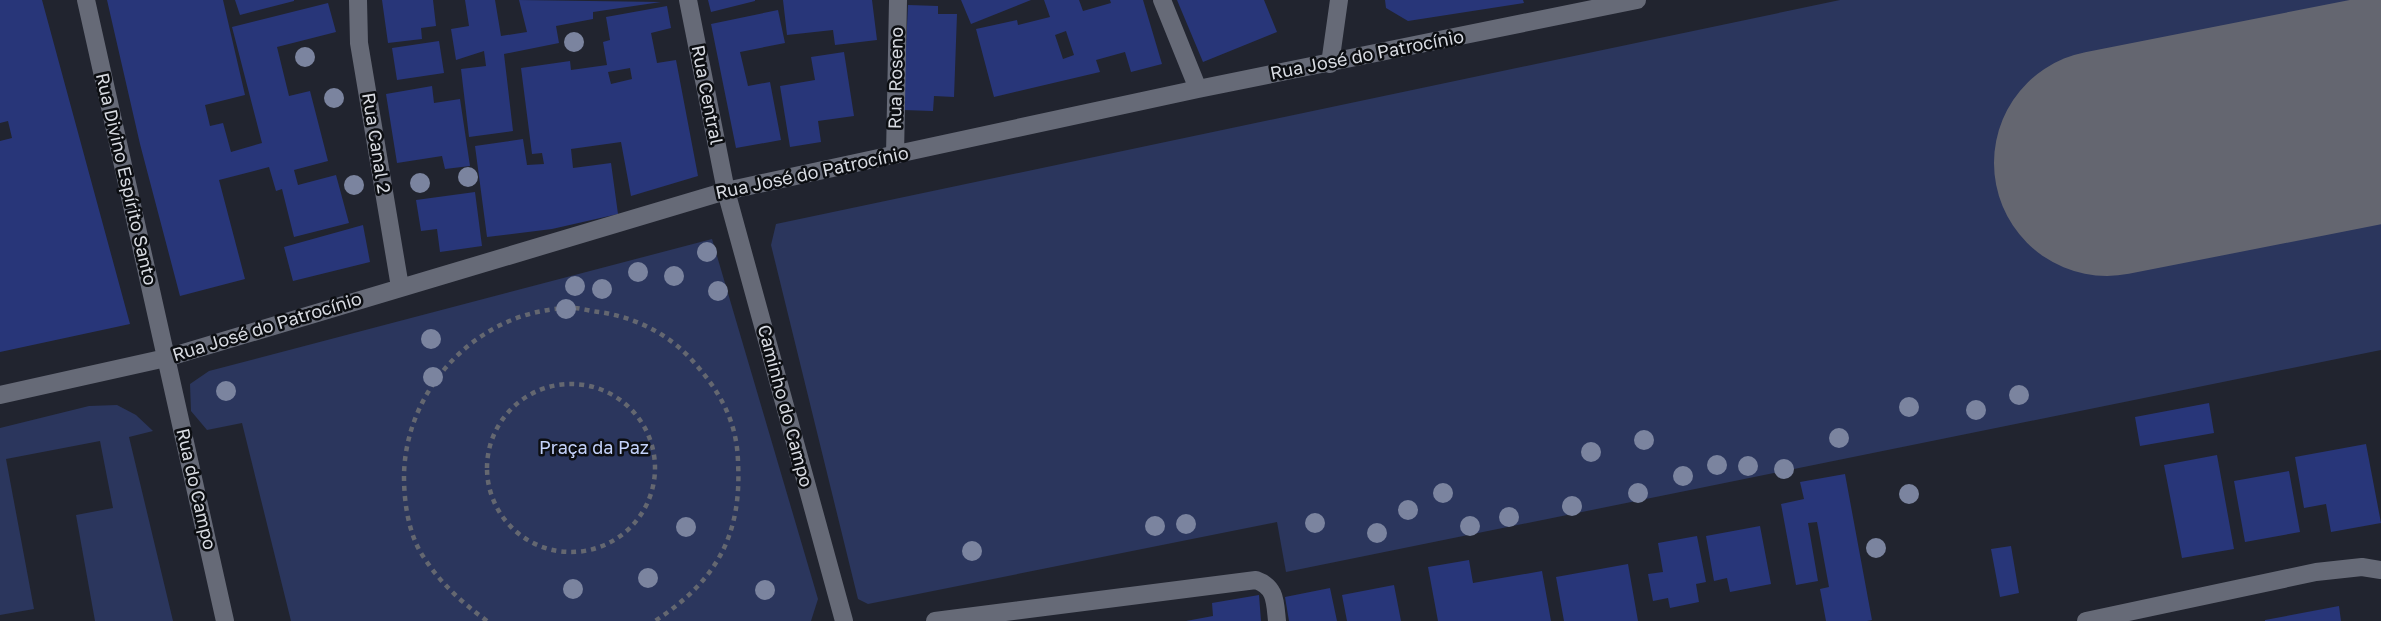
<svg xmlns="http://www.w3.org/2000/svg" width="2381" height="621" viewBox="0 0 2381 621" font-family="'Golos Text',sans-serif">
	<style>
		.green { fill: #2b365d }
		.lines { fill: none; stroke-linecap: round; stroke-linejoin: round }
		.runway { stroke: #646670; stroke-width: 226 }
		.building { fill: #283679; fill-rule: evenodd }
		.path { stroke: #646770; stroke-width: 4.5; stroke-dasharray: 5 5; stroke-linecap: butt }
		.street { stroke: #666a77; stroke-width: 18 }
		.tree { fill: #7b849f }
		.labels { text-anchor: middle; stroke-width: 5; stroke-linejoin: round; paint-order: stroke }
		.street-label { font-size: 18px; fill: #d8dbe2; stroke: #0c0e12 }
		.park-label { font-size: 18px; fill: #c4d2fa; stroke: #0c0e12 }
	</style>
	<rect width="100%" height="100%" fill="#21242f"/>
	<path class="green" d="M1840,0H2381V50L2080,109L2102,220L2381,166V350L1286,572L1277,522L868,604L858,599L771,245L776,224Z
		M712,239L818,599L811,621H291L242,423L207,430L191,411L190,384L209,371Z
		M117,405L136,415L153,431L129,437L173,621H95L76,515L113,508L100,441L6,459L34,609L0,615V428L89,406Z"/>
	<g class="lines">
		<path class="runway" d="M2107,163L2381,109"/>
	</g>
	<path class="building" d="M0,0H42L130,324L0,352V141L12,138L8,121L0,123Z
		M107,0H223L245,95L205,105L210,126L223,123L231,152L262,143L232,27L328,3L336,32L277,47L289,96L310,91L328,161L294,170L298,185L336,175L349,223L294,237L282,189L276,191L269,167L219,180L245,279L180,296L140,144Z
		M235,0H294V1L240,15Z
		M382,0H433L436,26L421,28L422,39L388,43Z
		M465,0H495L501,36L527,32L519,0L661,2L593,12V19L556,26L559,43L504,54L513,131L469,137L461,69L486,66L484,51L456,60L451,29L469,26Z
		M708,0H755V1L711,12Z
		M783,0H872L877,40L835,45L833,30L787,35Z
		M961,0H1031L971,24Z
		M1044,0H1079L1083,11L1111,3L1110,0H1143L1162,64L1131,72L1125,52L1096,60L1100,72L994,97L976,29L1017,20L1018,25L1050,17ZM1066,31L1074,55L1063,59L1055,35Z
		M1177,0H1264L1277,32L1203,62Z
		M1385,0H1523L1524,3L1408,21L1386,8Z
		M908,5L938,6V14H957L954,97L934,96L933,111L903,110Z
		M667,6L671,28L651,33L657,63L676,60L698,176L631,196L621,142L571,149L573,168L611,163L618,214L552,229L487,237L475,146L523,139L527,165L544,164L542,153L532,154L521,68L570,61L571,70L607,65L603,42L610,40L606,17ZM630,68L632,79L611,84L608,72Z
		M778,10L785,43L740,52L748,86L770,82L781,140L736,148L711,24Z
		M439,41L444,73L397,80L392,48Z
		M844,52L854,116L818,121L821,142L790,147L780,86L815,80L811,57Z
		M432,86L434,103L460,99L470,166L445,169L442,156L397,163L386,94Z
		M475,192L482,246L440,252L437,229L421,231L416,200Z
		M363,225L370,262L293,281L284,247Z
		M2209,403L2214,433L2140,446L2135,417Z
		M2366,444L2381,523L2331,532L2326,504L2304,508L2295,457Z
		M2217,455L2234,549L2182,558L2164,465Z
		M2289,471L2300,532L2245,542L2234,481Z
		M1845,474L1872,620L1867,621H1826L1820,589L1829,587L1817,522L1808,523L1818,581L1796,585L1781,504L1804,499L1800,482Z
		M1760,526L1771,584L1730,592L1727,578L1714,581L1706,536Z
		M1697,536L1706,582L1696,584L1699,602L1670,608L1668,598L1653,601L1648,574L1663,572L1658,543Z
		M2011,546L2019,593L2000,597L1991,549Z
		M1469,560L1473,583L1542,571L1551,621H1438L1428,567Z
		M1628,564L1638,621H1564L1556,577Z
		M1394,585L1401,621H1347L1342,595Z
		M1330,588L1337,621H1289L1285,597Z
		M1259,595L1261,621H1186L1213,616L1212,603Z
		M2339,606L2341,621H2265V620Z"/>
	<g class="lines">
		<path class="path" d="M487 468a84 84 0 1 1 168 0a84 84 0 1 1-168 0Z
			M487,621C460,601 439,582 421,553C408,531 404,501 404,476C405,388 478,311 568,308C578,307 589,311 599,312C634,317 667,333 691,359C719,390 737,420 738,462C742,536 716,581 655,621"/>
		<path class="street" d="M86,0L225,621
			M358,0L359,43L400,287
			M688,0L726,191L844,621
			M1162,0L1198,89
			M1330,64L1339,0
			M895,155L898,0
			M0,395L166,358L726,191L1198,89L1637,0
			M935,621L1256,580C1276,587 1275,602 1277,621
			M2086,621L2316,572L2362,567L2381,570"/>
	</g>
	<g class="tree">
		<circle cx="574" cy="42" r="10"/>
		<circle cx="305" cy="57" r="10"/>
		<circle cx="334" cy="98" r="10"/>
		<circle cx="468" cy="177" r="10"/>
		<circle cx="420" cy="183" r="10"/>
		<circle cx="354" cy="185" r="10"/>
		<circle cx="707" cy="252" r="10"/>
		<circle cx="638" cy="272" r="10"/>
		<circle cx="674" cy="276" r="10"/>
		<circle cx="575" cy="286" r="10"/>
		<circle cx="602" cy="289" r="10"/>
		<circle cx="718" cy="291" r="10"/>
		<circle cx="566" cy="309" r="10"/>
		<circle cx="431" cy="339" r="10"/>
		<circle cx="433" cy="377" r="10"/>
		<circle cx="226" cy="391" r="10"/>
		<circle cx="2019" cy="395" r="10"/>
		<circle cx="1909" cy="407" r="10"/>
		<circle cx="1976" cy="410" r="10"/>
		<circle cx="1839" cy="438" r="10"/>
		<circle cx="1644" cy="440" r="10"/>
		<circle cx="1591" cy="452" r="10"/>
		<circle cx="1717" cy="465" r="10"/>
		<circle cx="1748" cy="466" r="10"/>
		<circle cx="1784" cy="469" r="10"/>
		<circle cx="1683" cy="476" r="10"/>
		<circle cx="1443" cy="493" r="10"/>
		<circle cx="1638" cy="493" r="10"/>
		<circle cx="1909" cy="494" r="10"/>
		<circle cx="1572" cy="506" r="10"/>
		<circle cx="1408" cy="510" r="10"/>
		<circle cx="1509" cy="517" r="10"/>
		<circle cx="1315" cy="523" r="10"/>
		<circle cx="1186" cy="524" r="10"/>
		<circle cx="1155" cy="526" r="10"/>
		<circle cx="1470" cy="526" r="10"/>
		<circle cx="686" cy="527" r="10"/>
		<circle cx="1377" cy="533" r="10"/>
		<circle cx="1876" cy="548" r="10"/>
		<circle cx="972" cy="551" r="10"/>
		<circle cx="648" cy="578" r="10"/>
		<circle cx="573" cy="589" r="10"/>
		<circle cx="765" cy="590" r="10"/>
	</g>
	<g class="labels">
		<g class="street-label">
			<text transform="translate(1367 55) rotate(-11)" y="6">Rua José do Patrocínio</text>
			<text transform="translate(896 78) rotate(-89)" y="6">Rua Roseno</text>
			<text transform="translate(707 95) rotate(79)" y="6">Rua Central</text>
			<text transform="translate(376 143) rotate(81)" y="6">Rua Canal 2</text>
			<text transform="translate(812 173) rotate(-12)" y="6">Rua José do Patrocínio</text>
			<text transform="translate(126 179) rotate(77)" y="6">Rua Divino Espírito Santo</text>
			<text transform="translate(267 327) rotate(-17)" y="6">Rua José do Patrocínio</text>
			<text transform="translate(785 406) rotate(75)" y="6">Caminho do Campo</text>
			<text transform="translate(196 489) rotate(77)" y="6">Rua do Campo</text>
		</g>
		<g class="park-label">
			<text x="594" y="454">Praça da Paz</text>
		</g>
	</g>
</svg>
